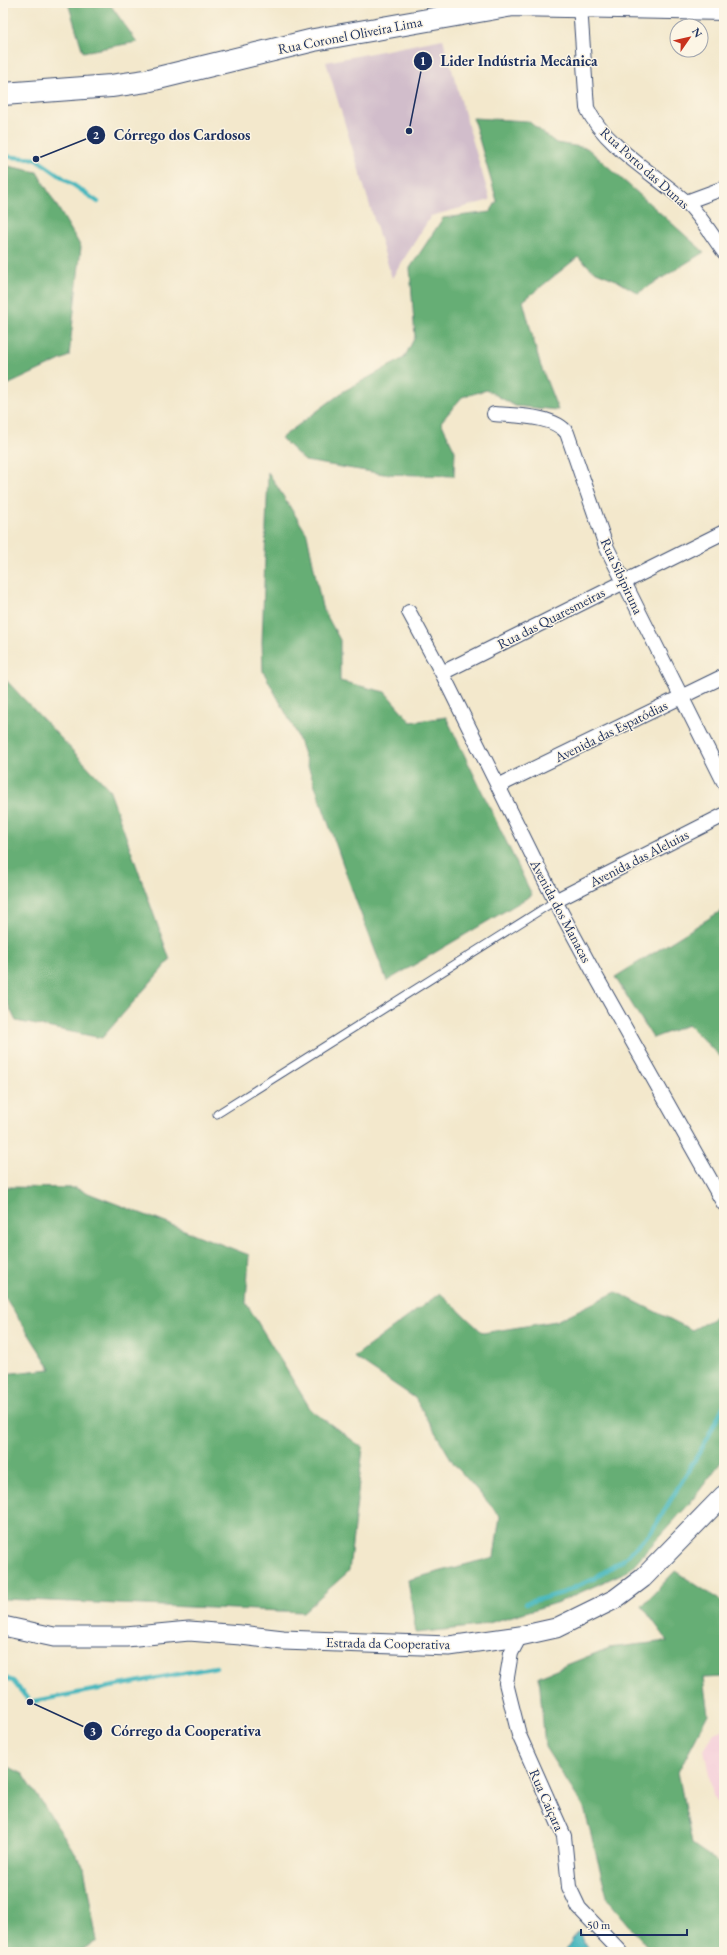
<svg xmlns="http://www.w3.org/2000/svg" width="727" height="1955" viewBox="0 0 727 1955" font-family="'EB Garamond',serif">
	<style>
		.built { fill: #f5cfda }
		.industrial { fill: #d1bdcb }
		.forest { fill: #66ae75; stroke: #406e6a }
		.water { fill: #48b8be; stroke: #32748e }
		.lines { fill: none; stroke-linecap: round; stroke-linejoin: round }
		.stream { stroke: #48b8be; stroke-width: 4.5 }
		.service-casing { stroke: #3b4b6e; stroke-width: 9 }
		.minor-casing { stroke: #3b4b6e; stroke-width: 16 }
		.secondary-casing { stroke: #3b4b6e; stroke-width: 21 }
		.primary-casing { stroke: #3b4b6e; stroke-width: 24 }
		.service { stroke: #fff; stroke-width: 7 }
		.minor { stroke: #fff; stroke-width: 14 }
		.secondary { stroke: #fff; stroke-width: 19 }
		.primary { stroke: #fff; stroke-width: 22 }
		.labels { text-anchor: middle; stroke-width: 3; stroke-linejoin: round; paint-order: stroke }
		.street-label { font-size: 14px; fill: #1b2f5e; stroke: #fcf5e5 }
		.leader { fill: none; stroke: #1b2f5e; stroke-width: 1.5 }
		.callout-dot { fill: #1b2f5e; stroke: #fcf5e5; stroke-width: 1.5 }
		.mark-label { font-size: 12px; text-anchor: middle; font-weight: bold; fill: #fff }
		.callout-label { font-size: 15px; text-anchor: middle; font-weight: bold; fill: #1b2f5e; stroke: #fcf5e5; stroke-width: 3; stroke-linejoin: round; paint-order: stroke }
	</style>
	<rect width="100%" height="100%" fill="#fcf5e5"/>
	<filter id="ink" filterUnits="userSpaceOnUse"><feTurbulence type="fractalNoise" baseFrequency=".025" numOctaves="2"/><feDisplacementMap in="SourceGraphic" scale="8" xChannelSelector="R" yChannelSelector="G"/><feConvolveMatrix kernelMatrix="1 2 1 2 8 2 1 2 1" color-interpolation-filters="sRGB"/></filter>
	<filter id="wash" filterUnits="userSpaceOnUse"><feTurbulence type="fractalNoise" baseFrequency=".012" numOctaves="4" result="noise"/><feDisplacementMap in="SourceGraphic" scale="16" xChannelSelector="R" yChannelSelector="G"/><feGaussianBlur stdDeviation="0.9" result="paint"/><feColorMatrix in="noise" values="0 0 0 0 0 0 0 0 0 0 0 0 0 0 0 0 0 1.4 0 .05"/><feComposite in="paint" operator="in"/></filter>
	<g filter="url(#wash)">
		<rect width="100%" height="100%" fill="#f3e8cc"/>
		<path class="built" d="M724,1729V1813L713,1796L704,1749L714,1733Z"/>
		<path class="industrial" d="M443,39L490,200L431,216L392,278L326,62Z"/>
		<path class="forest" d="M68,3H109L137,42L83,52Z
			M473,118L528,121L556,143L587,148L704,252L638,293L616,280L594,271L578,257L523,301L540,364L558,410L515,406L487,390L462,397L441,422L455,451L454,476L384,474L305,461L281,438L344,391L404,358L415,337L410,268L443,218L490,212L497,201Z
			M3,165L37,172L81,247L69,356L3,387Z
			M268,472L307,534L322,607L340,640V681L385,692L411,722L446,717L532,895L387,981L356,901L296,732L263,671L262,642Z
			M3,677L109,789L170,960L102,1038L16,1021L3,994Z
			M724,909V1060L688,1025L653,1038L615,977Z
			M3,1187L75,1188L249,1255L246,1303L311,1410L363,1448L349,1571L303,1612L3,1599V1374L51,1369L3,1294Z
			M616,1292L692,1330L724,1313V1458L690,1503L628,1571L559,1602L479,1626L416,1633L408,1580L494,1557L500,1516L454,1464L415,1398L354,1357L440,1293L483,1333L556,1321Z
			M675,1571L724,1603V1677L703,1678L708,1714L678,1772L692,1844L724,1866V1952H652L608,1900L584,1808L545,1747L539,1676L609,1648L668,1641L642,1606Z
			M3,1764L23,1774L84,1867L97,1941L78,1952H3Z"/>
		<path class="water" d="M578,1931L591,1952H564Z"/>
		<g class="lines">
			<path class="stream" d="M3,156L36,159L98,202
				M526,1603L562,1593L593,1579L623,1560L652,1531L706,1441L724,1405
				M3,1677L13,1681L30,1702L216,1667"/>
		</g>
	</g>
	<g filter="url(#ink)">
		<g class="lines">
			<defs>
				<path id="service" d="M217,1114L555,901"/>
				<path id="minor" d="M580,5L587,108C604,145 654,174 685,201C698,212 713,237 724,252
					M686,202L724,188
					M494,414C515,416 554,415 567,433L606,546L724,782
					M409,612L442,673L555,901L594,973L724,1204
					M442,673L724,532
					M498,786L724,676
					M555,901L724,815
					M520,1636L511,1653L506,1683L519,1735L564,1836L569,1887L579,1908L621,1952"/>
				<path id="secondary" d="M3,1626L54,1637H126L189,1631L241,1635L283,1640L449,1646L520,1636L556,1628L615,1599L643,1578L724,1495"/>
				<path id="primary" d="M3,94L111,86L146,81L314,40L513,5L724,9"/>
			</defs>
			<use href="#service" class="service-casing"/>
			<use href="#minor" class="minor-casing"/>
			<use href="#secondary" class="secondary-casing"/>
			<use href="#primary" class="primary-casing"/>
			<use href="#service" class="service"/>
			<use href="#minor" class="minor"/>
			<use href="#secondary" class="secondary"/>
			<use href="#primary" class="primary"/>
		</g>
	</g>
	<g class="labels">
		<g class="street-label">
			<text transform="translate(350 35) rotate(-11)" y="5">Rua Coronel Oliveira Lima</text>
			<text transform="translate(645 168) rotate(42)" y="5">Rua Porto das Dunas</text>
			<text transform="translate(622 576) rotate(65)" y="5">Rua Sibipiruna</text>
			<text transform="translate(551 618) rotate(-27)" y="5">Rua das Quaresmeiras</text>
			<text transform="translate(611 731) rotate(-26)" y="5">Avenida das Espatódias</text>
			<text transform="translate(639 858) rotate(-27)" y="5">Avenida das Aleluias</text>
			<text transform="translate(561 911) rotate(62)" y="5">Avenida dos Manacas</text>
			<text transform="translate(388 1643) rotate(1)" y="5">Estrada da Cooperativa</text>
			<text transform="translate(547 1800) rotate(66)" y="5">Rua Caiçara</text>
		</g>
	</g>
	<path class="leader" d="M409 131L423 61M36 159L96 135M30 1702L93 1731"/>
	<g class="callout-dot">
		<circle cx="409" cy="131" r="4"/>
		<circle cx="36" cy="159" r="4"/>
		<circle cx="30" cy="1702" r="4"/>
		<circle cx="423" cy="61" r="10"/>
		<circle cx="96" cy="135" r="10"/>
		<circle cx="93" cy="1731" r="10"/>
	</g>
	<g class="mark-label">
		<text x="423" y="65">1</text>
		<text x="96" y="139">2</text>
		<text x="93" y="1735">3</text>
	</g>
	<g class="callout-label">
		<text x="519" y="66">Lider Indústria Mecânica</text>
		<text x="182" y="140">Córrego dos Cardosos</text>
		<text x="186" y="1736">Córrego da Cooperativa</text>
	</g>
	<rect width="727" height="1955" fill="none" stroke="#fcf5e5" stroke-width="16"/>
	<g transform="translate(689 38) rotate(56)"><circle r="19" fill="#fcf5e5" stroke="#a2a6af"/>
	<path d="M0-3L7 15L0 10L-7 15Z" fill="#c8321e"/>
	<text y="-6" font-size="11" font-weight="bold" text-anchor="middle" fill="#1b2f5e">N</text>
	</g>
	<path d="M581 1929v6h106v-6" fill="none" stroke="#1b2f5e" stroke-width="2"/>
	<text x="587" y="1929" font-size="12" fill="#1b2f5e" stroke="#fcf5e5" stroke-width="3" paint-order="stroke">50 m</text>
</svg>
